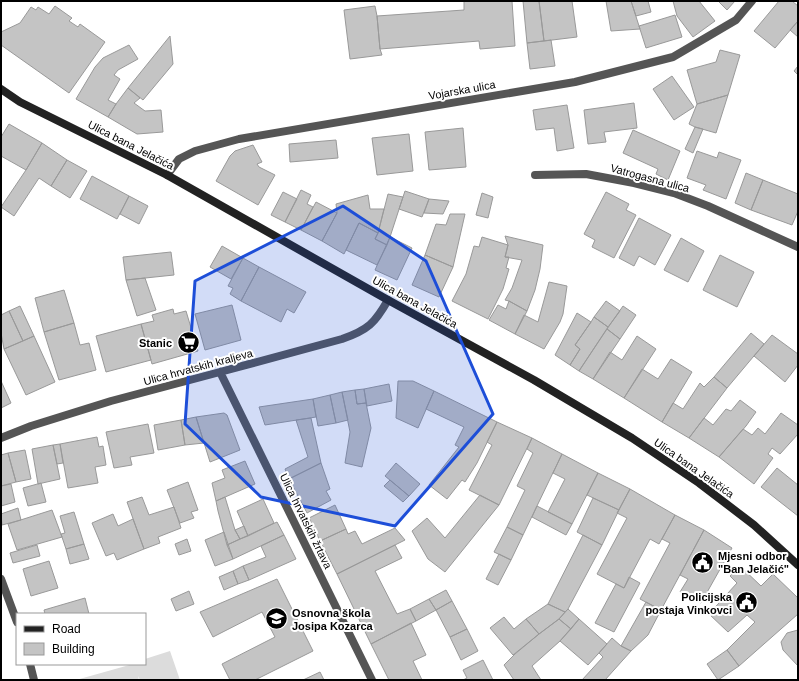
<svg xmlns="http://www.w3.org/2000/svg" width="799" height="681" viewBox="0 0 799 681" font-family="Helvetica,sans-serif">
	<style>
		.pitch { fill: #dcdcdc }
		.building { fill: #c4c4c4; stroke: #999 }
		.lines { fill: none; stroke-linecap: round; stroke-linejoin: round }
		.minor { stroke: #555; stroke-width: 8 }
		.secondary { stroke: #222; stroke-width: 8 }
		.marked { fill: #1d4ed8; fill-opacity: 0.2; stroke: #1d4ed8; stroke-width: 3; stroke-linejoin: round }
		.labels { text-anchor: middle; stroke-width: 4; stroke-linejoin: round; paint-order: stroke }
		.street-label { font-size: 11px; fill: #000; stroke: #fff }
		.poi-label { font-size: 11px; font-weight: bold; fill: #000; stroke: #fff; text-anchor: end }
	</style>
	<rect width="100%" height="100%" fill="#fff"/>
	<path class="pitch" d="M170,651L180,680H140L138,676L139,680H76L133,664H145V659Z"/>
	<path class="building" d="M464,1H512L515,46L480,49L479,41L380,49L377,16L464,10Z
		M523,1H539L544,41L527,43Z
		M539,1H572L577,37L544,41Z
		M606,1H631L640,29L611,31Z
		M631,1H648L651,12L636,16Z
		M673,1H699L715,21L693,37L677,16Z
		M718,1H735L727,10Z
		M779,1H792L798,6V21L775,48L754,31Z
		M55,6L72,18L69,21L78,27L80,24L105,42L69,93L1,45V32L20,23L31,7L36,10L38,7L49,14Z
		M375,6L377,16L380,49L382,55L350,59L344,10Z
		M675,15L682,37L646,48L639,26Z
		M798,21V37L790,30Z
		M170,36L173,64L143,100L128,88Z
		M551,40L555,66L530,69L527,43Z
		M129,45L138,59L118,70L114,75L120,79L108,100L116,104L108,117L76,99L95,67L103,58Z
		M720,50L740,55L728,95L697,104L687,70L716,62Z
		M798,66V75L794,71Z
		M672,76L694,107L674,120L653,89Z
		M128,88L140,98L134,103L145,111L161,110L163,132L137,134L108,117L116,104Z
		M728,95L716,133L695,127L689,124L697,104Z
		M634,103L637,128L604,132L606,142L588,144L584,110Z
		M567,105L574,148L557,151L554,128L536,130L533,110Z
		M9,124L42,143L26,170L1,156V137Z
		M695,127L703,129L693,153L685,149Z
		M463,128L466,167L429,170L425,132Z
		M633,130L680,151L668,180L656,174L658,169L623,153Z
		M409,134L413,171L377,175L372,138Z
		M336,140L338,158L290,162L289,144Z
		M42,143L67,160L51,186L39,178L14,216L1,207L26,170Z
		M253,145L262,162L257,164L259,167L275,175L258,205L216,181L230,156L235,151Z
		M697,151L717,158L719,152L741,160L726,199L703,190L706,185L687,178Z
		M67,160L87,171L70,198L51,186Z
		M746,173L763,180L751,210L735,203Z
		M92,176L129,196L117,219L80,199Z
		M763,180L798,194V211L792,225L751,210Z
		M301,190L311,195L307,204L313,207L301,230L285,222Z
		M405,191L429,199L422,217L399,209Z
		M283,192L297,199L285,222L271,215Z
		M606,192L629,204L626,210L636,215L614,258L592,247L595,240L584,234Z
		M482,193L493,197L488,218L476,215Z
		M388,194L403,197L390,237L387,245L375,239L378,233Z
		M368,195L370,209H384L378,233L359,223L344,254L322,241L337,213L336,204Z
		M129,196L148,206L139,224L120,214Z
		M429,199L449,201L443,214L424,213Z
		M316,202L337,213L322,241L301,230Z
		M450,214H465L453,267L425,255L436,224L446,225Z
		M639,218L671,235L655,265L639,256L634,266L619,258Z
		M359,223L378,233L375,239L387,245L377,265L346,250Z
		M505,236L543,245L540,269L535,290L527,311L509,301L505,300L512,288L522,260L505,257L508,245Z
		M390,237L412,248L397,280L375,270Z
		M482,237L508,245L505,257H509L506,268L509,269L503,289L488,319L452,301L466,274L474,246L479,247Z
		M681,238L704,251L688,282L664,270Z
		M222,246L243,258L231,279L210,267Z
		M171,252L174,275L126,280L123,257Z
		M425,255L453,267L439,297L412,285Z
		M720,255L754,272L737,307L703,290Z
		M243,258L259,267L241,301L230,294L233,288L228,286Z
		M259,267L306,292L294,313L287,309L281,322L241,301Z
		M145,278L156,310L137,316L126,280Z
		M549,282L567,286L563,314L560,322L544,349L515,334L524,315L538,322Z
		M64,290L74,323L44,332L35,298Z
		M509,301L527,311L515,334L489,320L498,305L506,309Z
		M606,301L620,311L608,327L594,317Z
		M232,305L241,340L205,350L195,314Z
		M20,306L34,336L23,341L9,311Z
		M623,306L636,315L620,339L607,329Z
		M173,309L174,314L186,311L198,351L152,364L141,324L154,321L152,315Z
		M9,311L23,341L4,349L1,333V315Z
		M577,313L591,322L575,345L580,349L570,365L555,355Z
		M594,317L608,327L579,371L570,365L580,349L575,345L591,322Z
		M74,323L80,345L89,343L96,370L59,380L44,332Z
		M141,324L151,360L106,372L96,336Z
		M607,329L620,339L593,379L579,371Z
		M751,333L764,344L727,388L714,377Z
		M772,335L798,354V365L785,382L754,356Z
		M34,336L55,382L26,395L4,349Z
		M637,336L656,349L624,398L593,379L610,352L622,360Z
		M671,359L692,372L662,422L624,398L642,369L658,379Z
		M714,377L727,388L689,438L662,422L673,403L683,409L700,383L704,387Z
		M1,381L11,403L1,408Z
		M398,381H413L434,391L418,428L396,418Z
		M389,384L392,401L367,406L364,389Z
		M364,389L366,403L357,404L355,390Z
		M355,390L357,404L366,403L371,428L362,467L345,463L350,432L342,392Z
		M434,391L497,422L477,463L465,482L462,480L447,499L429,485L459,447L455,445L464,427L426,409Z
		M342,392L348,420L336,423L330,395Z
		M330,395L336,423L318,426L313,399Z
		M313,399L316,417L265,425L259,407Z
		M740,400L756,412L746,426L719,457L689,438L704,418L713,425L726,409L731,411Z
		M224,413L227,415L240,450L210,462L196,417Z
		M781,413L798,425V434L780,454L772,448L768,454L773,458L754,484L719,457L743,429L752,435L758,428L765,434Z
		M196,417L204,443L185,445L181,420Z
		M311,418L321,463L289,479L285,469L308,457L296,420Z
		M181,420L185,445L158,450L154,425Z
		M497,422L532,438L499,505L469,490L492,445L487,442Z
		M148,424L154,453L130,457L132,465L114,468L106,432Z
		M97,437L99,447L103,446L106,465L95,467L98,483L68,488L60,444Z
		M532,438L562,454L523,535L507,527L525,490L517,486L533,453L527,449Z
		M60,444L63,463L57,464L53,445Z
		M53,445L60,479L38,484L32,449Z
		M25,450L31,479L16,482L8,453Z
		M8,453L16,482L1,486V455Z
		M562,454L598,473L572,524L548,512L565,479L553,473Z
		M245,461L255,484L216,501L212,483L225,478L222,470Z
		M321,463L330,489L326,491L331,500L307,513L289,479Z
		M396,463L420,484L409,496L385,476Z
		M777,468L798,485V516L761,487Z
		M598,473L630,489L619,510L587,495Z
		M390,480L409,496L403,502L384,486Z
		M188,482L198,510L191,512L194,518L180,523L167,490Z
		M41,483L46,502L28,506L23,488Z
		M11,484L15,502L1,506V486Z
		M630,489L675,515L659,544L650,539L624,588L597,574L627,518L617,513Z
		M480,495L499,505L445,572L428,559L412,531L427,518L445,538Z
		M142,497L149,515L174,507L181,528L158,537L160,543L144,549L127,502Z
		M225,497L235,530L240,539L227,545L218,511L216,501Z
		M593,498L619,510L602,545L577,532Z
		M263,499L274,523L248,536L237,511Z
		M335,505L346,529L320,541L309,518Z
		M537,506L572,524L566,535L532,517Z
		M18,508L21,520L2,525L1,514Z
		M52,510L62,537L17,550L8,524Z
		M74,512L84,544L66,549L61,534L65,533L60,516Z
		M113,514L118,526L133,519L144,549L117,560L114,553L106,556L92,523Z
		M675,515L704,530L661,610L640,599L670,543L662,539Z
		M277,522L284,535L233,559L227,545Z
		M244,526L248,536L240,539L235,530Z
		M507,527L523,535L511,560L494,552Z
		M395,528L405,540L337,574L320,541L346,529L348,534L355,531L362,544Z
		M704,530L732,548L701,603L680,592L688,579L680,575Z
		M224,532L233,559L215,566L205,540Z
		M284,535L296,559L249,580L243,566L266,557L261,546Z
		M583,535L602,545L568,609L565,612L548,604Z
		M187,539L191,551L179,555L175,544Z
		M84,544L89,559L70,564L66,549Z
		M37,545L40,556L13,563L10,553Z
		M395,545L402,558L375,571L397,614L410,609L416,621L371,644L337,574Z
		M499,554L511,560L498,585L486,579Z
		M49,561L58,588L31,596L23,569Z
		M243,566L249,580L238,584L233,571Z
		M740,566L761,586L773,574L798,598V614L739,666L727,650L755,622L747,615L728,632L709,614L737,583L730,576Z
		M233,571L238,584L224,590L219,577Z
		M629,577L640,583L614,632L595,623L616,584L624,588Z
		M277,579L313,651L255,680H230L222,664L275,637L262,612L213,637L200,612Z
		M446,590L452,601L436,610L429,599Z
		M189,591L194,604L176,611L171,599Z
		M85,598L89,614H45L44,610Z
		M429,599L436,610L416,621L410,609Z
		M452,601L467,629L450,637L436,610Z
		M646,602L661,610L648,635L631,651L621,646Z
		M548,604L565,612L559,619L539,634L526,619Z
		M568,609L579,619L571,629L559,619Z
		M504,617L514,629L526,619L539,634L513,655L490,628Z
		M559,619L571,629L560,641L532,666L541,680H514L504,665L515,654L539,634Z
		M579,619L607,644L588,665L560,641Z
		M411,623L426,655L413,661L422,680H389L371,644Z
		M467,629L478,651L461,660L450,637Z
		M798,630V666L783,650L781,642L787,633Z
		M612,638L621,646L631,651L605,680H582L603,657L599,653Z
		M727,650L739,666L718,680L707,664Z
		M483,660L493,680H463L467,678L463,670Z
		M320,672L324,680H303Z"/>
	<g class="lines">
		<path class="minor" d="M167,175L179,159L195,151L239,139L575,82L673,57L736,20L752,1
			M535,175L586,174L634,183L674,193L708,206L798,247
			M220,372L372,680
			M1,438L31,426L111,401L220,372L342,339C368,330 375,323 388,300
			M1,579L17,622
			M30,664L34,680"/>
		<path class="secondary" d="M1,89L20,102L167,175L388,300L534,380L632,438L699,483L754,525L798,565"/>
	</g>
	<path class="marked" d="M343,206L426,261L493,414L395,526L261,497L185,424L195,281Z"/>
	<defs>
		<symbol id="supermarket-disc" viewBox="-11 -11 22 22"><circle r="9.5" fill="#000" stroke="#fff"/><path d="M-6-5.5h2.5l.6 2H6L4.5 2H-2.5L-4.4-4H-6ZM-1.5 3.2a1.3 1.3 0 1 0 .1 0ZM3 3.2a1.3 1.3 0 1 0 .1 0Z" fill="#fff"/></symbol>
		<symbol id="civic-disc" viewBox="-11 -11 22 22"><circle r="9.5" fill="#000" stroke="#fff"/><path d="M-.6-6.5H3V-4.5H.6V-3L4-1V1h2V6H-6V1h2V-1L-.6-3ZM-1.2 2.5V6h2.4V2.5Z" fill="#fff"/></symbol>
		<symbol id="school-disc" viewBox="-11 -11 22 22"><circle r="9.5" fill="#000" stroke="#fff"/><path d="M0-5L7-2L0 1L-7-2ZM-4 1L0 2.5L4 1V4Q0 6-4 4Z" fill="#fff"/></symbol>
	</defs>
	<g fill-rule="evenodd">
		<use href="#supermarket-disc" x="176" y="330" width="25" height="25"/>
		<use href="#civic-disc" x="690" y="550" width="25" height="25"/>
		<use href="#civic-disc" x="734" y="590" width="25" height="25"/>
		<use href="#school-disc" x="264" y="606" width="25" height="25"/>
	</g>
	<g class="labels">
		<g class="street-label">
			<text transform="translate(462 90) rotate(-10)" y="4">Vojarska ulica</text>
			<text transform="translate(131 145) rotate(27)" y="4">Ulica bana Jelačića</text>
			<text transform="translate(650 178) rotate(15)" y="4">Vatrogasna ulica</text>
			<text transform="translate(415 302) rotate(29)" y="4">Ulica bana Jelačića</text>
			<text transform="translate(198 367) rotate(-15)" y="4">Ulica hrvatskih kraljeva</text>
			<text transform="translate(694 468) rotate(35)" y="4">Ulica bana Jelačića</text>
			<text transform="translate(306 521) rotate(64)" y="4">Ulica hrvatskih žrtava</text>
		</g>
		<g class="poi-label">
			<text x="172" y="347">Stanic</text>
			<text x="718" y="560" text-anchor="start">Mjesni odbor<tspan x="718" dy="13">"Ban Jelačić"</tspan></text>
			<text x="732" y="601">Policijska<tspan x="732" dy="13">postaja Vinkovci</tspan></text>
			<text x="292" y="617" text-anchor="start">Osnovna škola<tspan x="292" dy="13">Josipa Kozarca</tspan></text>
		</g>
	</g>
	<rect width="799" height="681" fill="none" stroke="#000000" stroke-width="4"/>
	<rect x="16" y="613" width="130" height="52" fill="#ffffff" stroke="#999999"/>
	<rect x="24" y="626" width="20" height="6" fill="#222222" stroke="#999999"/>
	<text x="52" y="633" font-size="12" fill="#000000">Road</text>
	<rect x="24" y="643" width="20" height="12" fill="#c4c4c4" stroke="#999999"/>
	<text x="52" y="653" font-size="12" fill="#000000">Building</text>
</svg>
